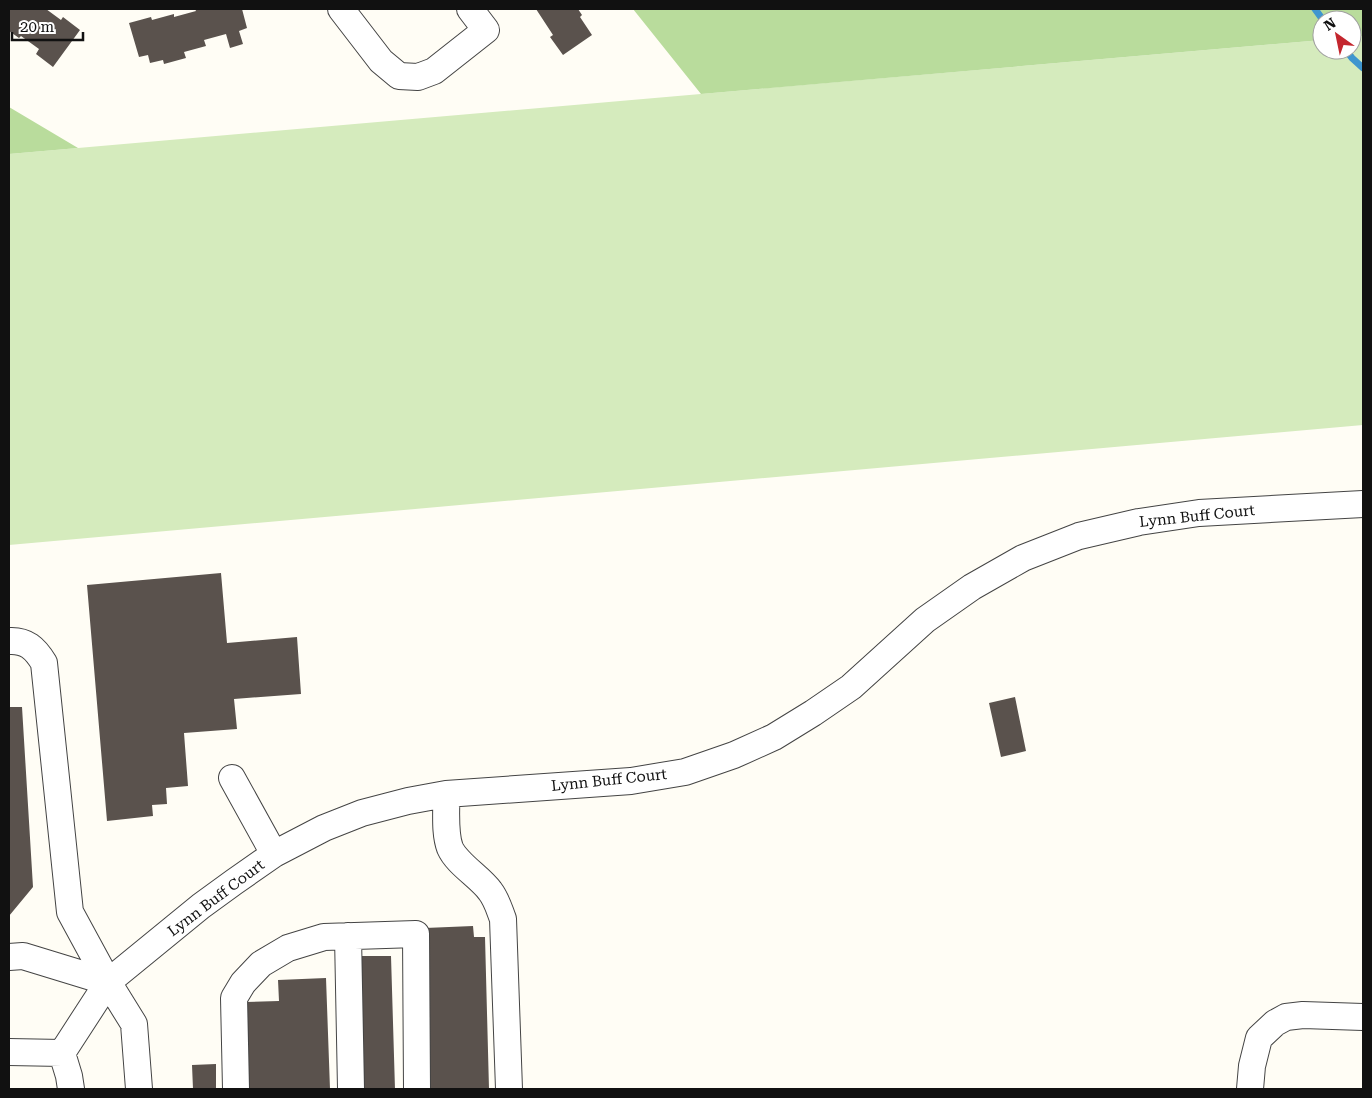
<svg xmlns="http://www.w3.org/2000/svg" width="1372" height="1098" viewBox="0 0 1372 1098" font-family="'Roboto Serif',serif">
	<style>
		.green { fill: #d5ebbd }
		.forest { fill: #b9dc9c }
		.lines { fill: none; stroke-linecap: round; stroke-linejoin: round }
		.stream { stroke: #3f96cf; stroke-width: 7 }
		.building { fill: #5a524d }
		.minor-casing { stroke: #444; stroke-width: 28 }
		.minor { stroke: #fff; stroke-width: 26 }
		.labels { text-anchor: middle; stroke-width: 5; stroke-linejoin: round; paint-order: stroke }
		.street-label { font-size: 15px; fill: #111; stroke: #fff }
	</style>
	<rect width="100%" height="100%" fill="#fffdf5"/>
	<path class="green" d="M1363,36V425L9,545V154L1322,40V50H1352V37Z"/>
	<path class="forest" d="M633,9H1363V36L1352,37V20H1322V40L701,94Z
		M9,107L78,148L9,154Z"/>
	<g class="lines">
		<path class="stream" d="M1315,9L1323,20
			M1346,50L1352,58L1363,68"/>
	</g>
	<path class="building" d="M9,9H46L61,20L63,17L80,30L53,67L36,54L39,49L21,36L19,38L9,31Z
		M195,9H242L247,28L239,31L243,44L230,48L226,34L204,40L206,46L184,52L186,58L164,64L163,60L150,63L148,55L139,57L129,23L151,17L152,20L174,14V17L196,11Z
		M536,9H578L582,15L580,17L592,35L563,55L550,37L553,35Z
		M221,573L227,643L297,637L301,694L234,699L237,729L184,733L188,786L166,788L167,804L152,805L153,816L107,821L87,585Z
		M1015,697L1026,751L1001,757L989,703Z
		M9,707H22L33,887L9,916Z
		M473,926L474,937H485L489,1089H429L425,928Z
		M359,956H391L395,1089H363Z
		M326,978L330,1089H248L245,1002L279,1001L278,980Z
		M216,1064V1089H193L192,1065Z"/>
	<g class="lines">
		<defs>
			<path id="minor" d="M341,9L381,61L399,76L418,77L434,71L486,30L470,9
				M9,641C26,640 35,648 44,663L70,912L108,982L134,1024L139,1089
				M232,778L274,854
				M446,794C447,810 444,832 450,848C457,864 480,877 490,891C497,900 499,909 503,919L509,1089
				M348,936L351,1089
				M9,957L23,956L108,982
				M9,1052L62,1053
				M62,1053L108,982L201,906L234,882L274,854L324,828L362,813L408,801L446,794L631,781L685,772L734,755L774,737L813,713L851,687L925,620L972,587L1023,558L1079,536L1139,522L1199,513L1363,504
				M62,1053L69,1076L71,1089
				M236,1089L234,998L243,983L261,964L288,948L324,937L416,934L417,1089
				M1250,1089L1252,1066L1259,1038L1275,1023L1286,1017L1303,1015L1363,1017"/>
		</defs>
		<use href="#minor" class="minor-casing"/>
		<use href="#minor" class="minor"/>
	</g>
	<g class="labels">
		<g class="street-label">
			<text transform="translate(1197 516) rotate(-6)" y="5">Lynn Buff Court</text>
			<text transform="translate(609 780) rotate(-6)" y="5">Lynn Buff Court</text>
			<text transform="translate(216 898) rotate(-37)" y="5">Lynn Buff Court</text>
		</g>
	</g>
	<rect width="1372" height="1098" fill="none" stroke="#111111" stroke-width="20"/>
	<g transform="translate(1337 35) rotate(327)"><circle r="24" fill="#ffffff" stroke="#a0a0a0"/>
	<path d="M0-4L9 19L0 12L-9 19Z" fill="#c4262e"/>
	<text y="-8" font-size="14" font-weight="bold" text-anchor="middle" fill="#111111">N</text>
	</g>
	<path d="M12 32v8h71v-8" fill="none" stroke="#111111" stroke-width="2.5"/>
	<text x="20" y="32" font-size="15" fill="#111111" stroke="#ffffff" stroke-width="4" paint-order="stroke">20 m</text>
</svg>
